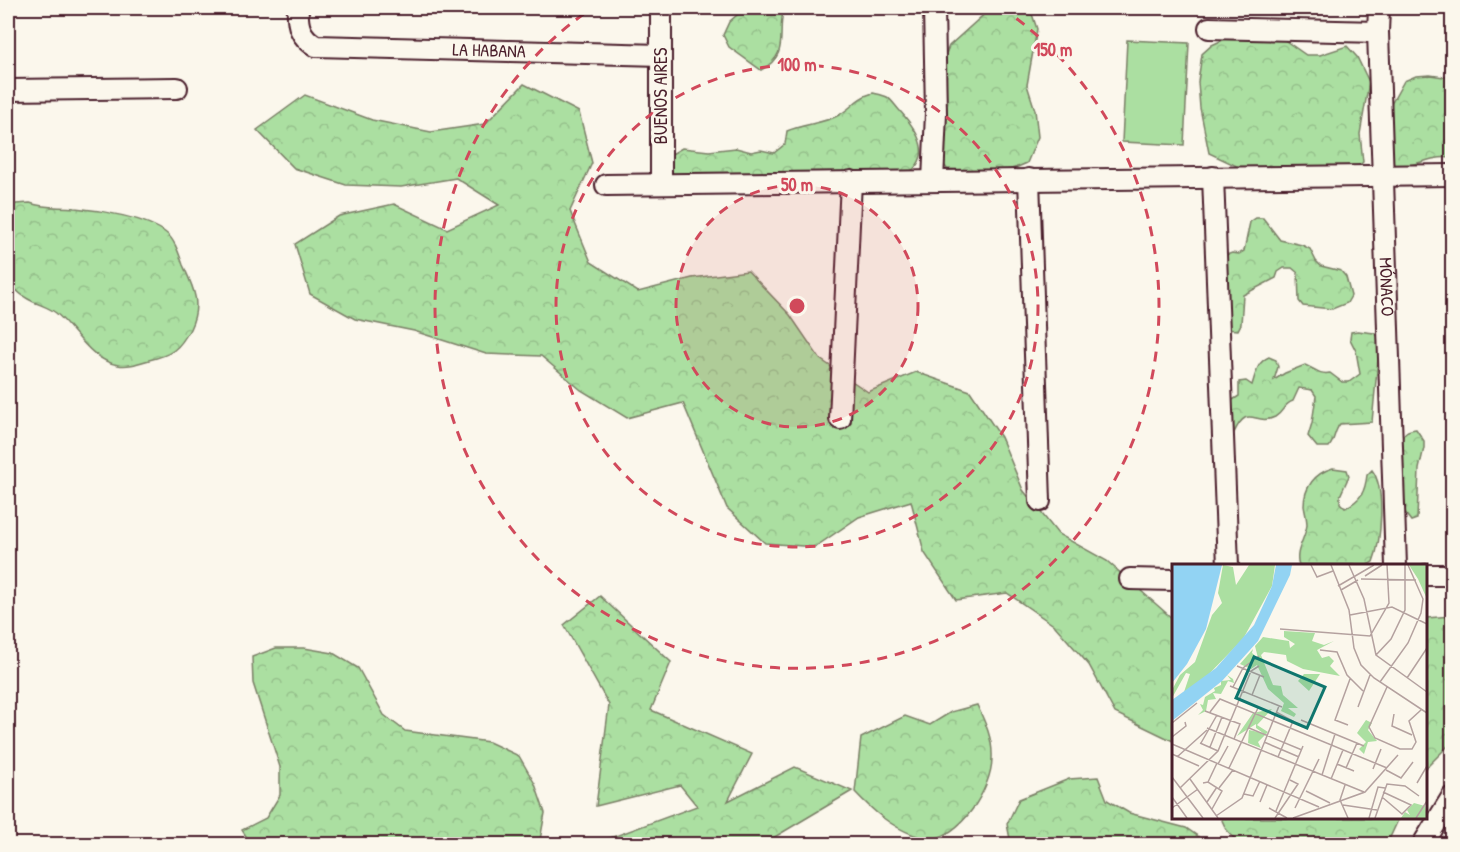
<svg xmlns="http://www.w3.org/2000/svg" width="1460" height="852" viewBox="0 0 1460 852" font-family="'Patrick Hand',sans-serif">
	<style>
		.forest { fill: url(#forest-crowns); stroke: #7a7f66; stroke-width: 1.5 }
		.garden { fill: #abdfa1; stroke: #7a7f66; stroke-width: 1.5 }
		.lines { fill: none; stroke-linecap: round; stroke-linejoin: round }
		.minor-casing { stroke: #4a1f2b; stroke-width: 24 }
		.minor { stroke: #fbf7ec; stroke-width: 20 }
		.ring { fill: none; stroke: #d1495b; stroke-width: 3; stroke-dasharray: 10 8 }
		.labels { text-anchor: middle; stroke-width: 6; stroke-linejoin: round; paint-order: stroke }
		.street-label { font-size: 18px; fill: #4a1f2b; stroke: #fbf7ec }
		.inset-road { fill: none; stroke: #b4a19f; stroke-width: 1.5 }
		.view { fill: #0f766e; fill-opacity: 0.15; stroke: #0f766e; stroke-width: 3 }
		.inset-edge { fill: none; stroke: #4a1f2b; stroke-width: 3 }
		.centre { fill: #d1495b; stroke: #fbf7ec; stroke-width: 3 }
		.ring-label { font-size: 18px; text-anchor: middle; font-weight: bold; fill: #d1495b; stroke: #fbf7ec; stroke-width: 6; stroke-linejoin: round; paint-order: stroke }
	</style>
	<defs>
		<pattern id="forest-crowns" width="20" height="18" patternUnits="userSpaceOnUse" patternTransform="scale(1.5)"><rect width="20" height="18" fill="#abdfa1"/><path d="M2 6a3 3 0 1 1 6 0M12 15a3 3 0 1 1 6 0" fill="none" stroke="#95bf8b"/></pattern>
	</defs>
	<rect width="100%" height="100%" fill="#fbf7ec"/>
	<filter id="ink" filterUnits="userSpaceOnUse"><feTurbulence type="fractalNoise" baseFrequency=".0167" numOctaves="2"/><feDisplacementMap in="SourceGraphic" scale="12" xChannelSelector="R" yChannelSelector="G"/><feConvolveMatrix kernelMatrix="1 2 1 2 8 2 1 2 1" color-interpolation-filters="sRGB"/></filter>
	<g filter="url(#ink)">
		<path class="forest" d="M745,8H784C776,34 791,54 761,70L729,47L723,35L729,22Z
			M991,8H1015L1020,12L1032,14L1037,29L1027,85L1035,110L1038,137L1027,163C1002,176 975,170 947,169L939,157L944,120L946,74L944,59L949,46Z
			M1270,30L1306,55H1320L1347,46L1357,57L1369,82L1360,134L1363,162L1353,171L1284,169L1269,165L1247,175L1239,167L1209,153L1200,108L1198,82L1202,54L1212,45L1240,32Z
			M1452,74V158C1430,155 1416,167 1394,168L1387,157L1384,117L1404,81L1416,76L1430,75L1444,77Z
			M524,84L579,112L592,163L570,211L591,262L638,292L692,278L748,271L790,315L820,359L868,392L916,372L970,391L1001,437L1023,490L1058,534L1107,561L1173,619V741L1115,713L1089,665L1055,626L1007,593L956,600L924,552L911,501L859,517L815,547L765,543L727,508L683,403L627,418L581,390L541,356L486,354L414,331L355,319L310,294L295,244L339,216L394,204L447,229L499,205L456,178L401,187L346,185L294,168L257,130L305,95L372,120L431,132L485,124Z
			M873,93C877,94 883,95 887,97C892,100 896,107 900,111C918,131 935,158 905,175L678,178L668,170L670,155L682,148L709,151L736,148L751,152L761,150L774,153L785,144L787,131C803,124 821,124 837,116C852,109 855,98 873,93Z
			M30,203C47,209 58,206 75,208C99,210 148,218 166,233C175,240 179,254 183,265C194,289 202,304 190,329C179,350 171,355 149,360C139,363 128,367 118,365C90,360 76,330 56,313C47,306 38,305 28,299C20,295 14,288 8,282V209L16,204Z
			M1256,218H1263L1280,240L1302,245L1310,249L1316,261L1321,266L1341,271L1346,277L1351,296L1347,303L1332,309L1303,306L1299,301L1298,273L1292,268H1284L1278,272L1276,278L1243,295L1241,324L1238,330L1224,329L1223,261L1226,255L1232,253L1239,254L1244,251L1250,222Z
			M1358,331L1374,333L1380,338L1372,422L1340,424C1334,431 1335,440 1329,447H1317L1308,436L1312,423L1316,396L1312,390L1299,388L1293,401C1283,404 1284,412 1275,417C1255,427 1248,402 1234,433L1229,435L1228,403L1239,396V382L1246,381L1252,385C1256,373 1257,362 1269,357L1276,360L1278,367L1274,380L1285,373L1305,365C1315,369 1319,375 1330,373L1342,382H1349L1360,374L1356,351L1350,339L1351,332Z
			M1416,429L1424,441V448L1419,469L1417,519L1411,521L1401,508V441C1404,432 1407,430 1416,429Z
			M1333,468L1347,470L1349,476L1340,496V503L1345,508C1361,500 1365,492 1367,475L1372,470C1386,488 1381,542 1373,562L1368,565H1299C1294,552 1305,539 1307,525C1307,519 1305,512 1304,506C1304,487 1315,473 1333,468Z
			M600,596L671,662L651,710L752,754L728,801L795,767L852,791L763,844H603L599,842L697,806L680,785L596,806L609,705L564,625Z
			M1452,616V742L1426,768V618Z
			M276,648H304L333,653L358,668L384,715L405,731L489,742L519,756L535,784L545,813L540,840L537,844H251L242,830L266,818L280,795V767L253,683L252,657Z
			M977,705C985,722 993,739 992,758C992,788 960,839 928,839C924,839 918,836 914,835C890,826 873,811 855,792L861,738L905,716L930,725L951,712Z
			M1098,777L1107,800L1129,813L1186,828L1209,844H1011L1007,824L1019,799L1069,779Z
			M1221,818H1399L1387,844H1239L1226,829Z"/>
		<path class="garden" d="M1127,40L1189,43L1184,145L1122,142Z"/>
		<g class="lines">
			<defs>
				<g id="minor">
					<path id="s1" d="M298,8C297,25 300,37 316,46L661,55"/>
					<path id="s2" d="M1379,8L1378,32L1396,566"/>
					<path d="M1209,28L1378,32"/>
					<path d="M8,90L177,88"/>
					<path d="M1213,177L1228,566"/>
					<path d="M1029,179L1040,501"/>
					<path d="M933,181L936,113L934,8"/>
					<path d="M661,184V8"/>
					<path d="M606,185L1452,175"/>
					<path d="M840,419L851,181"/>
					<path d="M1426,575H1452"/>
					<path d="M1130,579L1174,580"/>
					<path d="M1423,844L1452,797"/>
				</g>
			</defs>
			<use href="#minor" class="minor-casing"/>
			<use href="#minor" class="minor"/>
		</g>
	</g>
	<circle cx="797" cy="306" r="121" fill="#d1495b" fill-opacity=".12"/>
	<g class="ring">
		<circle cx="797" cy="306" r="121"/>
		<circle cx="797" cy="306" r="241"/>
		<path d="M1002 8A362 362 0 1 1 592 8"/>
	</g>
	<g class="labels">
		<g class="street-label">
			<text dy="6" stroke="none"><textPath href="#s1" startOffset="218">LA HABANA</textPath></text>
			<text transform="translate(661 96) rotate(-90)" y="6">BUENOS AIRES</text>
			<text dy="6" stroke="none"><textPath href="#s2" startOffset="279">MÓNACO</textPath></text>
		</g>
	</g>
	<g transform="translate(1172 564)">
		<rect width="255" height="255" fill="#fbf7ec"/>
		<path d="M51,1L61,3L64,21L77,1H103L100,22L71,75L33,114L12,128L18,110L14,109L0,134V126L8,111L23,98L40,51L50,39L46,29Z" fill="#abdfa1"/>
		<path d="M112,67L143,69L140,77L152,81L162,77L145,86L150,94L157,92L162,97L158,102L168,112L131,105L115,97L114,91L92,88L89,91L101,121L109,122L111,131L126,144H116L124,150L122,153L109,147L112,139L96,125L85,101L79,105L68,100L81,85L80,89L86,94L83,82L91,73L117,77L118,84L123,80L112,73ZM132,110H148L137,127L126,117ZM55,111L61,115L62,119L56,117L49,130L41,129L44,135L36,136L34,147L26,151L31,146L28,140L31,141L33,133L43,127L42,124L49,121V117L59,116ZM100,145L85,161L96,168L86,178L89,184L76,179L77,166L91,169L84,164V160L65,172L81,149ZM194,156L200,159L196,166L205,177L196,178L192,190L187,185L194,178L185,169ZM242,239L253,242L255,254H229L233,248L238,251L235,246Z" fill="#abdfa1"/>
		<path d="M237,1H255V35L246,15Z" fill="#abdfa1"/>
		<path d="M0,1H50L34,65L15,100L0,119ZM104,1H120L118,11L86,77L50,117L0,157V136L44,104L82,61L100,22Z" fill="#92d3f3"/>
		<path class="inset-road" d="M139,1L145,13L161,7M159,1L177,46L182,84L189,101L202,114L255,149M177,1L192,35L204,91L255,128M193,12L210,1M189,15L244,16M166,22L202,1M169,26L186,16M178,51L220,43L255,60M108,65L198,72L217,39L215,1M148,86L165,88L175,111L191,127M204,91L219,75L233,46V1M65,102L92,113M235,114L255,84M208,118L236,79L249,49L251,35L236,1M58,122L110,143M61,123L71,104L87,92M215,123L197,163L203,174L228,185H240L244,178L237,157L249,146M80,131L88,111M186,143L198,111M33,147L68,160L62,175M38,148L48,135L215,204M104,148L121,157L106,193M222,150L220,162L240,171M129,156L192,182M0,159L25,139M176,161L163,156L178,115M35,164L192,228M77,164L130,186M0,173L14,162L13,158M92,178L127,193M28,179L46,187M29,179L45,151M0,180L147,243M38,183L50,153M0,190L27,202M5,193L35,166M46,200L56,182M165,200L182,207M57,204L86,144M174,204L185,179M201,205L209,185M214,206L229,214L241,198M150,211L163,170M0,213L31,254M18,215L46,254M159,215L171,186M36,218L45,199M31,219L36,218L50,227L40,245M245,219L255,202M173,221L168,236L176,254M8,224L46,187L79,107L87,102M47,224L61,206M134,227L158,239M72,230L81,232L88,217M0,233L15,254M210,233L230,250L239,241L211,228M35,238L45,223M88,238L95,221M171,241L205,246M0,244L26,225M97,244L115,254M123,244L147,195M104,247L131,182M44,252L70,234L107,142M103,254L126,220L118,216M121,254L193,228L226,191M197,254L206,223L213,224M203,254L215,220L233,222L247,232M244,254L255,237"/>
		<path class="view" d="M82,93L153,123L135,164L64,134Z"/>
		<rect width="255" height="255" class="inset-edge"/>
	</g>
	<circle cx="797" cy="306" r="9" class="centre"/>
	<g class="ring-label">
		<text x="1053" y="56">150 m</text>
		<text x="797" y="71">100 m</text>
		<text x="797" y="191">50 m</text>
	</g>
	<rect width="1460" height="852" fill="none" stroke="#fbf7ec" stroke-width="30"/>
	<rect x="15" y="15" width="1430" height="822" fill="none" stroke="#4a1f2b" stroke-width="2" filter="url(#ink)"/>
</svg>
